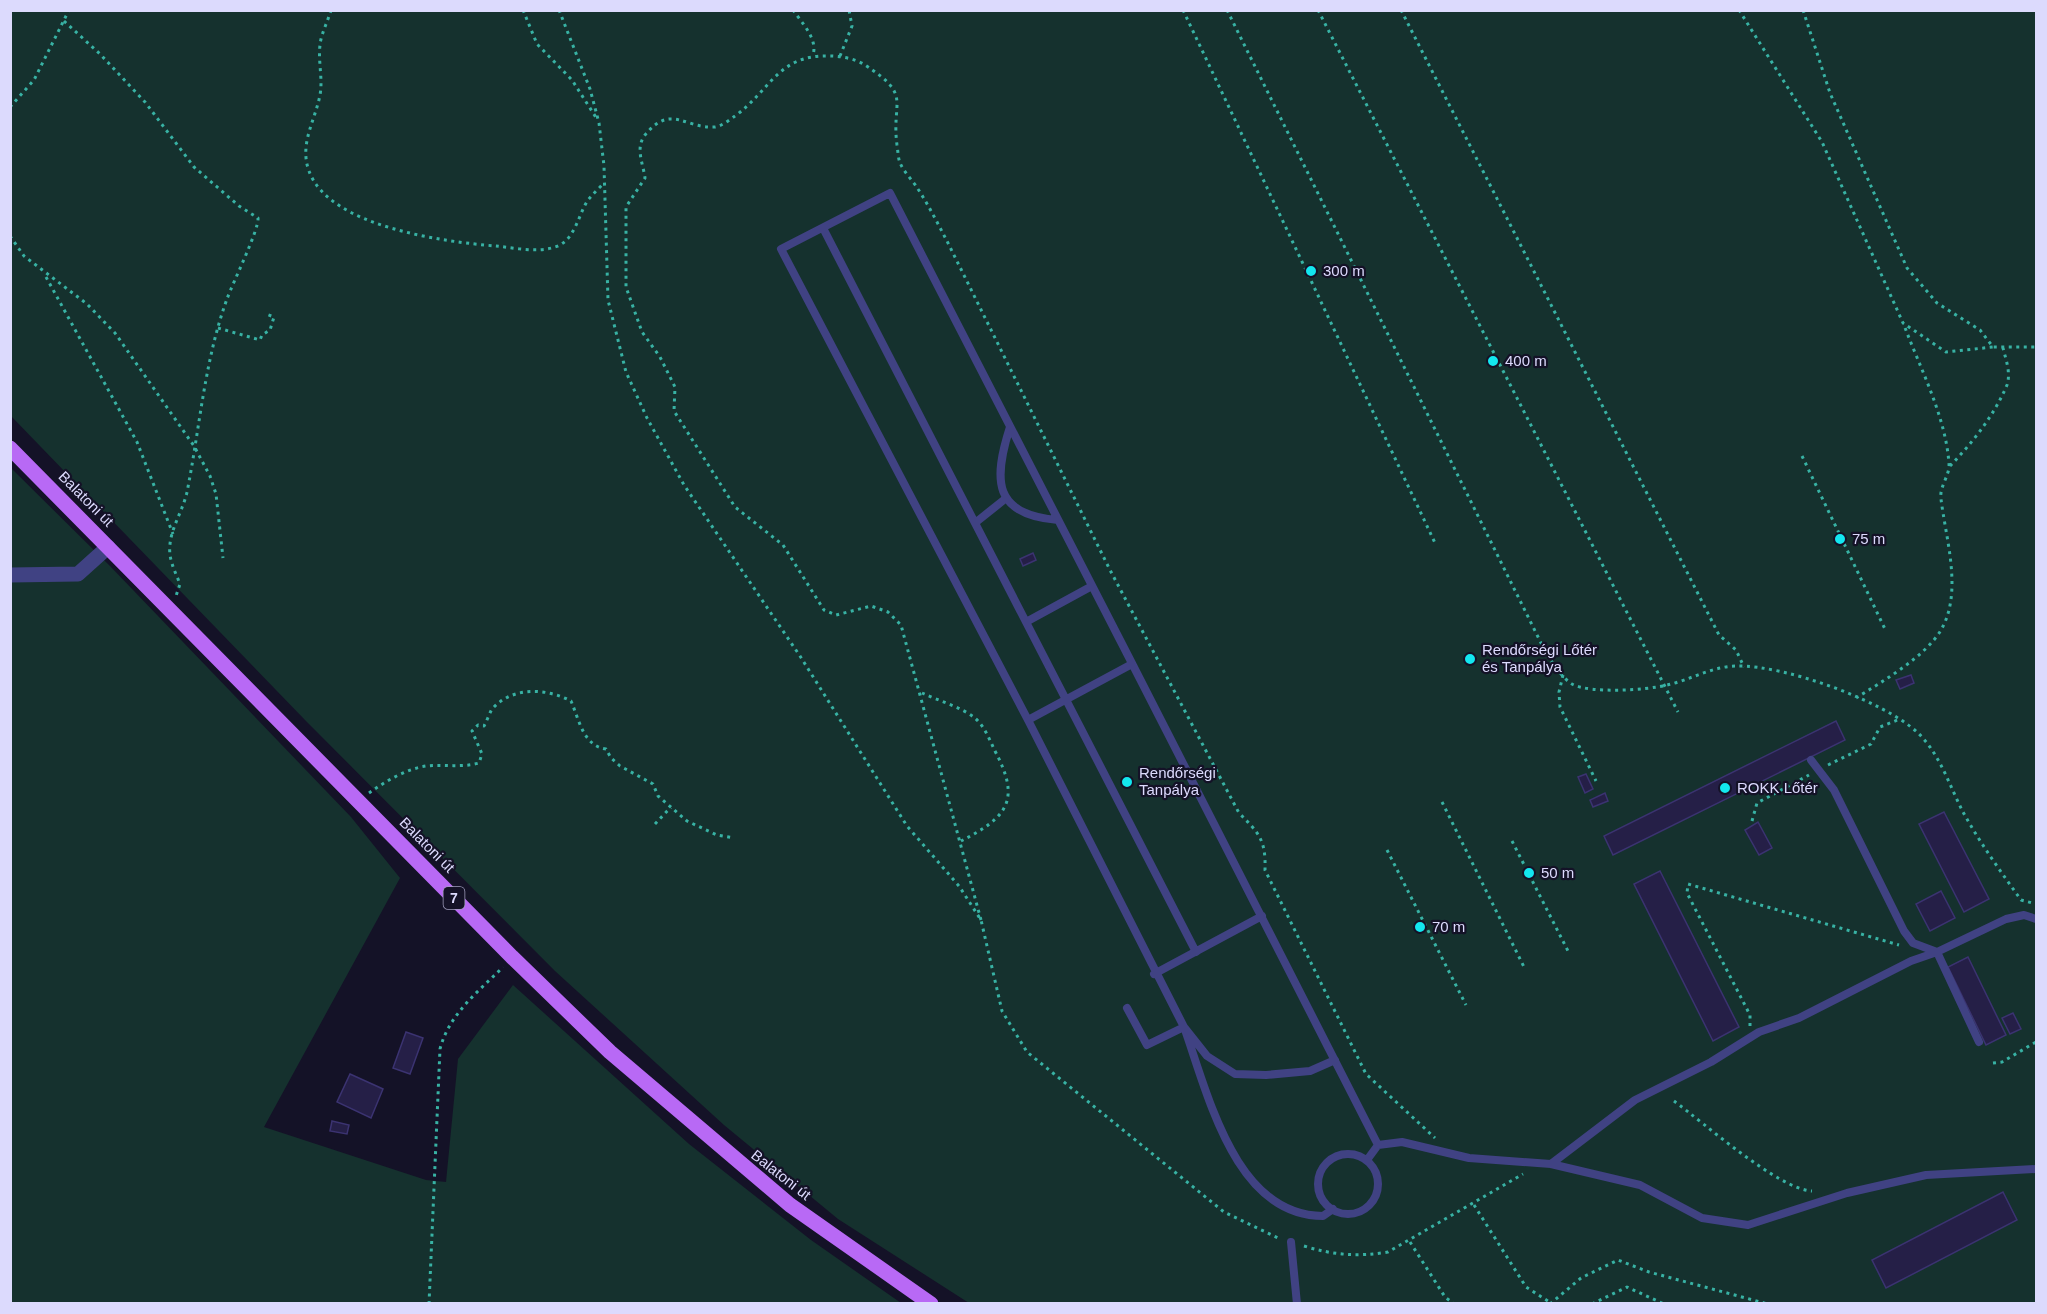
<svg xmlns="http://www.w3.org/2000/svg" width="2047" height="1314" viewBox="0 0 2047 1314" font-family="Arial,sans-serif">
	<style>
		.green { fill: #15312e }
		.building { fill: #251f47; stroke: #3b3371; stroke-width: 1.5 }
		.lines { fill: none; stroke-linecap: round; stroke-linejoin: round }
		.path { stroke: #38b2a4; stroke-width: 3; stroke-dasharray: 3 4.5; stroke-linecap: butt }
		.service { stroke: #404283; stroke-width: 8 }
		.minor { stroke: #404283; stroke-width: 15 }
		.primary { stroke: #b869f5; stroke-width: 15 }
		.poi-dot { fill: #13e7ef; stroke: #141227; stroke-width: 2 }
		.labels { text-anchor: middle; stroke-width: 4.5; stroke-linejoin: round; paint-order: stroke }
		.shield { fill: #141227; stroke: #a09ebd; stroke-width: 1.5 }
		.shield-label { font-size: 14px; font-weight: bold; fill: #dcdafd }
		.poi-label { font-size: 15px; fill: #dcdafd; stroke: #141227; text-anchor: start }
		.street-label { font-size: 15px; fill: #dcdafd; stroke: #141227 }
	</style>
	<rect width="100%" height="100%" fill="#141227"/>
	<path class="green" d="M10,11H2036V1303H969L838,1219L724,1125L555,971L305,720L11,416Z
		M10,467L110,566L351,817L400,878L264,1127L426,1180L446,1182L458,1059L513,985L689,1144L811,1240L901,1303H11Z"/>
	<path class="building" d="M1033,553L1036,560L1023,566L1020,559Z
		M1911,675L1914,683L1900,689L1896,680Z
		M1836,721L1845,740L1613,855L1604,836Z
		M1586,774L1593,789L1585,793L1578,777Z
		M1605,793L1608,801L1593,807L1590,800Z
		M1944,812L1989,899L1964,912L1919,824Z
		M1758,822L1772,848L1759,855L1745,830Z
		M1660,871L1739,1027L1713,1041L1634,884Z
		M1941,891L1955,918L1930,931L1916,904Z
		M1968,957L2006,1035L1986,1045L1948,967Z
		M2013,1013L2021,1029L2010,1034L2002,1018Z
		M406,1032L423,1038L410,1074L393,1068Z
		M350,1074L383,1089L371,1118L337,1102Z
		M332,1121L349,1125L347,1134L330,1131Z
		M2003,1192L2017,1220L1886,1288L1872,1260Z"/>
	<g class="lines">
		<path class="path" d="M331,10C328,21 321,34 320,45C318,62 323,79 320,95C315,121 299,144 309,171C329,227 445,242 496,246C515,248 537,253 555,247C575,241 578,215 588,200C593,194 599,188 604,183
			M523,10L537,44L572,80L597,119
			M559,10L590,89L599,123L604,166L608,300L626,372L647,418L684,485L800,656L907,826L959,886L981,920L1002,1011L1027,1052L1224,1212L1280,1239
			M793,10C802,23 818,39 813,55
			M1183,10L1436,545
			M1227,10L1548,657C1555,665 1562,678 1572,684C1590,694 1647,690 1667,685C1690,680 1713,666 1737,666C1785,665 1884,701 1918,733C1940,754 1950,787 1963,812C1980,843 2001,872 2021,900L2036,904
			M1318,10L1678,712
			M1401,10L1719,635L1736,650L1744,667
			M1739,10L1822,142L1903,323L1946,352L1993,347
			M1803,10L1830,93L1907,268L1937,303L1980,330L1993,347H2036
			M64,21L100,54L145,102L194,167L239,206L258,218C259,230 233,282 227,299C205,359 200,425 188,487C185,507 172,525 170,544C168,559 175,571 180,584L176,596
			M840,56L852,26L849,10
			M10,107L34,80L69,10
			M10,236L24,256L87,304L115,333L194,446L210,476L216,494L223,558
			M46,277L137,442L173,534
			M218,328L260,340L262,335L270,330L274,317L266,314
			M1802,456L1885,629
			M1950,466C1972,443 1994,416 2007,385C2011,373 2006,360 2003,348
			M1563,675L1559,692L1560,707L1596,781
			M922,693C939,701 962,707 976,719C985,727 990,741 995,751C1021,800 1008,817 961,841
			M1856,698C1883,681 1925,657 1941,630C1963,592 1946,540 1941,499C1939,487 1950,475 1949,464C1946,417 1920,368 1904,325
			M1828,765L1871,744L1880,727L1900,719
			M369,793C386,781 406,769 426,766C444,764 461,768 479,763L482,754L472,731L478,725L484,726C487,721 489,714 492,709C513,686 546,688 571,701C579,719 583,746 606,749L611,758L620,766L653,784L658,796L687,821L717,835L734,838
			M1442,802L1525,969
			M1752,821L1757,803L1809,775
			M655,824L671,807
			M1512,841L1568,951
			M1387,850L1466,1005
			M981,920L901,625L888,612L871,606L836,615L824,610L783,545L735,507L674,411L675,387L660,357L642,332L626,287V207L645,178C643,163 635,148 645,135C671,103 685,129 715,127C722,126 729,120 735,116C771,90 778,54 830,56C841,56 856,59 865,65C913,96 891,100 897,145C898,151 898,158 900,163C904,172 913,181 918,189C929,206 938,224 947,241L1110,570L1239,813C1259,833 1266,840 1265,870L1366,1074L1435,1138
			M1750,1026V1015L1687,893L1688,884L1899,945
			M1993,1063L2002,1062L2036,1042
			M1674,1101C1704,1123 1778,1189 1812,1191
			M1474,1205L1526,1287L1551,1303
			M1410,1242L1445,1297L1454,1304
			M1304,1246C1333,1255 1357,1257 1388,1252L1523,1174
			M429,1304L440,1049C449,1014 478,992 503,967
			M1550,1304L1581,1278L1618,1260L1649,1272L1768,1304
			M1592,1304L1627,1287L1664,1304"/>
		<path class="service" d="M823,228L1196,952
			M1010,427C993,480 993,515 1058,520
			M975,523L1005,499
			M1026,622L1092,586
			M1028,720L1132,664
			M1811,760L1834,790L1904,931L1913,943L1937,952L1979,1042
			M1154,974L1262,916
			M1127,1008L1147,1045L1184,1027C1208,1094 1235,1216 1323,1216L1333,1209
			M1335,1060L1310,1071L1266,1075L1235,1074L1207,1056L1184,1027L1028,720L781,249L890,193C1053,510 1217,827 1378,1145L1402,1142L1469,1158L1551,1164L1640,1185L1702,1218L1748,1225L1847,1193L1926,1175L2036,1169
			M1318 1184a30 30 0 1 1 60 0a30 30 0 1 1-60 0Z
			M1367,1160L1378,1145
			M1551,1164L1635,1100L1711,1062L1759,1032L1799,1018L1911,961L1937,952L2006,919L2024,915L2036,919
			M1291,1242L1297,1304"/>
		<path class="minor" d="M10,575L78,574L108,547"/>
		<path class="primary" d="M10,448L512,957L610,1052L790,1205L931,1304"/>
	</g>
	<g class="poi-dot">
		<circle cx="1311" cy="271" r="6"/>
		<circle cx="1493" cy="361" r="6"/>
		<circle cx="1840" cy="539" r="6"/>
		<circle cx="1470" cy="659" r="6"/>
		<circle cx="1127" cy="782" r="6"/>
		<circle cx="1725" cy="788" r="6"/>
		<circle cx="1529" cy="873" r="6"/>
		<circle cx="1420" cy="927" r="6"/>
	</g>
	<g class="labels">
		<rect class="shield" x="443.5" y="887" width="21" height="22" rx="4.5"/>
		<g class="shield-label">
			<text x="454" y="903">7</text>
		</g>
		<g class="poi-label">
			<text x="1323" y="276">300 m</text>
			<text x="1505" y="366">400 m</text>
			<text x="1852" y="544">75 m</text>
			<text x="1482" y="655">Rendőrségi Lőtér<tspan x="1482" dy="17">és Tanpálya</tspan></text>
			<text x="1139" y="778">Rendőrségi<tspan x="1139" dy="17">Tanpálya</tspan></text>
			<text x="1737" y="793">ROKK Lőtér</text>
			<text x="1541" y="878">50 m</text>
			<text x="1432" y="932">70 m</text>
		</g>
		<g class="street-label">
			<text transform="translate(86 499) rotate(45)" y="5">Balatoni út</text>
			<text transform="translate(427 845) rotate(45)" y="5">Balatoni út</text>
			<text transform="translate(781 1175) rotate(38)" y="5">Balatoni út</text>
		</g>
	</g>
	<rect width="2047" height="1314" fill="none" stroke="#dcdafd" stroke-width="24"/>
</svg>
